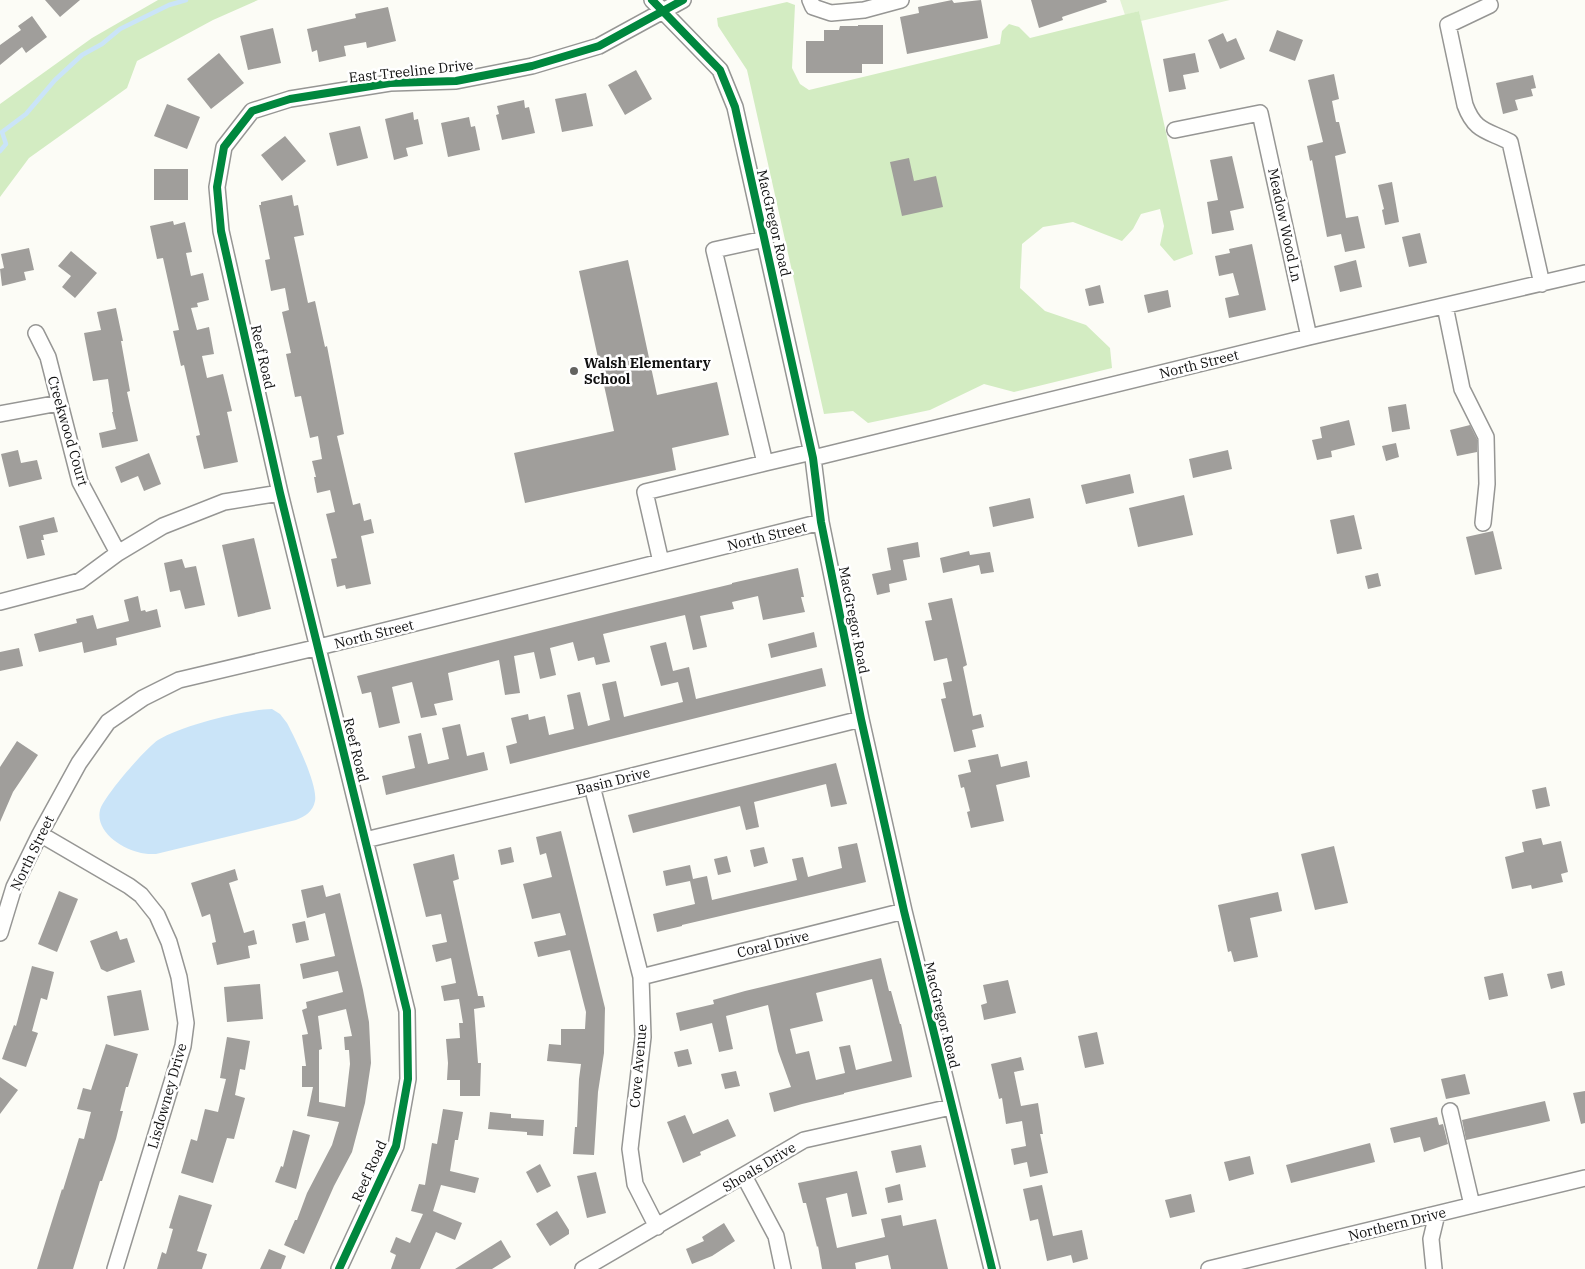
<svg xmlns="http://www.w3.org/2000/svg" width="1585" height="1269" viewBox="0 0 1585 1269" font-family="'IBM Plex Serif',serif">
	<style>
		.green { fill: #e3f3d5 }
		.forest { fill: #d3ecc2 }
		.water { fill: #cae4f8 }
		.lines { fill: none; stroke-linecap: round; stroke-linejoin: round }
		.stream { stroke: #cae4f8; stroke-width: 4.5 }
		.building { fill: #a09e9b; fill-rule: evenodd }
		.minor-casing { stroke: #969694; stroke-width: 18 }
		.minor { stroke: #fffffe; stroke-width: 15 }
		.cycleway-casing { stroke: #fff; stroke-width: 11 }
		.cycleway { stroke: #00873e; stroke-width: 8 }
		.poi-dot { fill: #636360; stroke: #fff; stroke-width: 2 }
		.labels { text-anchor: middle; stroke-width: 5; stroke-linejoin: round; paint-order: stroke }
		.street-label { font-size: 14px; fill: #101010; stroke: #fff }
		.poi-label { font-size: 14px; font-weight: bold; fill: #101010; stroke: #fff; text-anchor: start }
	</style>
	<rect width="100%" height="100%" fill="#fcfcf6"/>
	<path class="green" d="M1120,0H1230L1141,21L1139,11L1125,15Z"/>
	<path class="forest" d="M158,0H258L213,20L137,61L127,88L29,158L0,197V104L92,38Z
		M787,2L795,5L792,68L800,84L809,90L1000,44L1002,31L1009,24L1019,27L1030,38L1139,11L1193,254L1174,261L1160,245L1164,226L1160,209L1141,214L1133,229L1122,241L1073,222L1043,227L1022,244L1020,288L1045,311L1086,325L1110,348L1112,368L1014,392L984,384L930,410L868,423L853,411L824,414L747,70L718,26L717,18Z"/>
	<path class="water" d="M272,709L280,714L287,723C295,738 318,785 315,801C313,812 305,816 296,820L156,854C151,854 145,854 141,853C122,849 95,832 100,810C104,796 145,749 158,740C183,725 243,710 272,709Z"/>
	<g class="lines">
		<path class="stream" d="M0,151L6,144L2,132L26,114L55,80L82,55L102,44L120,29L169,5L186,0"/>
	</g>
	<path class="building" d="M45,0H80L60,17Z
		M952,0L954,3L981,0L988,38L907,54L900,17L919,13L918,7Z
		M1031,0H1106L1107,2L1062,17L1063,20L1039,28Z
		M388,7L396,41L367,48L366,42L344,46L346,56L319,62L317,50L312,52L307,29L356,18L355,14Z
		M32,16L47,37L26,53L22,47L0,65V45L21,30L18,26Z
		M858,25H883V64H862V73H806V41H824V30H839L840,26H858Z
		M273,28L281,63L248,70L240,36Z
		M1277,30L1303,40L1295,61L1269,51Z
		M1223,33L1227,42L1236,38L1245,59L1220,69L1208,40Z
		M219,53L244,83L211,109L187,79Z
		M1195,53L1199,72L1183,75L1186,89L1169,92L1163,59Z
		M636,70L652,99L625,115L608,85Z
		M1334,74L1339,99L1332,101L1336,122H1339L1346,153L1335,156L1346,218L1358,216L1365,248L1345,252L1341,234L1327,237L1312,160L1310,161L1307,146L1323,142L1308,80Z
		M1533,75L1536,88L1531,89L1533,96L1515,100L1518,110L1503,114L1496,83Z
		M586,93L593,126L562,132L555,99Z
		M524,100L525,108L529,107L535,133L502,140L496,115L499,114L497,106Z
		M167,104L200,117L187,149L154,136Z
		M413,112L414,120L418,119L423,144L406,148L408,156L394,160L385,119Z
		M469,117L471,127L475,126L480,150L448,157L441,123Z
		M360,126L368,158L337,166L329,133Z
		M285,136L306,161L282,181L261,155Z
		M1232,156L1244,208L1230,211L1234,230L1212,234L1207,202L1218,200L1210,160Z
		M909,158L914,181L936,176L943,207L902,216L890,162Z
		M154,169H188V200H154Z
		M1392,182L1399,222L1385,225L1382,210L1384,209L1378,185Z
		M292,195L294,206L298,205L304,235L294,237L308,303L315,301L325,347L327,346L344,434L337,436L353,505L360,503L364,521L371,519L374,533L361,536L371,584L346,589L345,585L337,587L331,559L337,558L326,514L335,512L330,490L317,493L314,477H316L312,461L322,459L318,436L310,438L301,396L295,397L286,354L291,353L282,312L289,310L285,288L271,291L265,260L270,259L259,205H261V202Z
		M173,221L174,225L185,222L192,252L186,253L191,276L203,273L209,300L197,303L198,307L191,308L197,330L209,327L214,354L202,356L207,378L223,374L232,411L227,412L238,462L204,469L196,436L200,435L184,365L181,366L173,331L179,330L163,258L157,259L150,226Z
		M1420,233L1427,263L1409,267L1402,237Z
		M1252,244L1266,310L1229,318L1225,298L1239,295L1233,273L1219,276L1215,256L1230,253L1229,249Z
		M29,248L34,270L24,272L26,280L2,286L0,269L4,268L1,254Z
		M71,251L97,273L75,298L62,287L71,276L58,266Z
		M628,260L657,395L717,382L729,435L672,448L676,470L525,503L514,453L614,431L579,271Z
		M1356,260L1362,287L1340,292L1334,266Z
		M1100,285L1104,303L1089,306L1085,289Z
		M1168,290L1171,307L1148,313L1144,295Z
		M116,308L123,341H121L130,391L127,392L138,441L102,448L99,433L116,429L112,412H113L108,379L93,381L84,333L101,330L97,312Z
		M1406,404L1410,429L1392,432L1388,407Z
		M1349,420L1355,445L1331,451L1332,457L1317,460L1312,440L1322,438L1320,427Z
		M1470,425L1477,439V452L1457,456L1450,430Z
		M1396,443L1399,457L1386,461L1382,446Z
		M18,450L21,463L37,460L42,479L9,487L1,454Z
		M1228,450L1232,469L1193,478L1189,459Z
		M149,453L161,484L144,491L138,476L121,483L115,467Z
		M1130,474L1134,493L1086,504L1081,485Z
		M1184,495L1193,535L1138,547L1129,508Z
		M1030,498L1034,518L993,527L989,507Z
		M1354,515L1362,549L1337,554L1330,520Z
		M54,517L58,532L43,535L44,540H41L45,555L27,559L19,526Z
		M1493,531L1502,569L1475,575L1466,537Z
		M254,538L271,609L238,617L222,545Z
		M918,542L920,557L903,560L907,580L889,584L890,592L877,595L872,574L891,570L887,548Z
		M969,551L970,555L990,552L994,572L981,574L979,565L943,573L940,558Z
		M182,559L185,568L196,566L205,605L185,609L180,590L170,592L164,563Z
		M798,568L804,597H801L805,612L763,620L758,596L732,602L734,609L700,616L707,647L693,650L685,615L620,630L603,634L610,662L596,665L594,657L578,661L573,642L550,648L556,675L540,679L534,652L514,656L520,693L505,695L499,660L448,673L453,700L434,704L437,715L421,718L412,682L392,687L400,723L379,728L371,692L362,694L357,676L623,610L732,584V583Z
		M1378,573L1381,586L1368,589L1365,576Z
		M138,596L141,611L145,610L146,612L157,609L161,627L116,638L117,645L84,653L82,642L39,652L34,634L77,623L76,619L93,615L97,629L129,621L124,600Z
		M952,598L967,665L963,667L973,716L981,714L984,727L972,730L976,747L954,752L941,699L946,698L943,683L952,681L947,658L934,661L925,621L932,620L928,603Z
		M814,632L817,647L771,658L768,644Z
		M666,642L673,671L689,667L696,699L822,668L826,686L510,764L506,746L517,743L511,718L528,714L529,720L545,716L549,735L574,729L567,695L580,692L588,726L610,720L602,684L616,681L624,717L683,702L678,682L661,686L654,661L650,646Z
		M19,648L23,666L0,671V652Z
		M460,724L467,756L484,752L488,770L386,795L382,776L415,768L408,736L421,733L428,764L449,759L442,728Z
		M17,741L38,755L13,792L0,822V767Z
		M998,754L1001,767L1027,761L1030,777L996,785L1004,821L971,828L967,812L970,811L964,787L961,788L958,775L971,772L968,760Z
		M836,763L847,804L831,807L826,784L754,802L759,827L746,830L740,806L633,833L628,815Z
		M1546,787L1550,806L1536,809L1532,790Z
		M561,831L605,1008L604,1053L598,1092L594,1155L573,1154L575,1127H577L579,1079L581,1064L547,1061L549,1044L561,1045V1029H585L586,1012L570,950L538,957L534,942L566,935L560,913L532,919L523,884L552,877L546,853L540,855L536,837Z
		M1541,838L1543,845L1561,841L1568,872L1561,874L1563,882L1532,889L1531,885L1512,889L1505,857L1524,852L1522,842Z
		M857,843L866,882L682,925V926L657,932L653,914L695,904L690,881L666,886L663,871L690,865L693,879L707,876L712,900L797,880L792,859L803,857L808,877L842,868L838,847Z
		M1334,846L1348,903L1315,910L1301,854Z
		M511,847L514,862L501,865L498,850Z
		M764,847L768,863L754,867L750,850Z
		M454,854L459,879L453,881L478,996H483L485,1007L474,1009L478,1063H481L480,1096H460V1080H447L448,1063L446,1039L460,1038L459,1023H463L459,999L444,1001L441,986L456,983L451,958L436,962L432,945L447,942L441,914L426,917L413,864Z
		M727,856L731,872L718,875L714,859Z
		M235,869L238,880L229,883L244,933L254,930L257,944L248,946L250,958L217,965L212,943L216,942L210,914L202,917L191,883Z
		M323,885L326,897L340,893L363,990L369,1022L371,1063L365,1103L352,1152L334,1186L304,1254L284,1245L295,1220H297L307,1193L332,1145L339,1122L307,1116L313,1087H302V1066H306L302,1035L308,1034L302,1010L307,1008L306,1002L343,992L338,971L303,979L300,964L335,956L325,913L307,918L301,890ZM346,1009L352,1036L344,1037L345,1050H349L350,1064L345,1107L319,1102V1050L322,1049L318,1016Z
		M59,891L78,899L57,952L38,944Z
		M1278,892L1282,911L1250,918L1258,957L1234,962L1231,951L1228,952L1218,905Z
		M305,921L309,940L296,943L292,924Z
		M117,931L120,940L127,938L135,962L107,972L101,969L90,941Z
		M881,958L889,991H891L900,1024H901L912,1077L844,1093V1094L802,1104L774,1112L769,1093L791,1087L778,1051L768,1005L726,1016L733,1049L719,1052L712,1023L680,1031L676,1013L714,1004L713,1000L745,991ZM872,979L892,1061L856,1070L850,1045L839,1047L845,1073L816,1080L809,1051L796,1054L790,1029L823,1021L816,993Z
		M32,966L54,972L47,1000L41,998L32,1031L38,1033L26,1067L2,1059L14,1025L16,1026Z
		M1562,971L1565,985L1551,989L1547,974Z
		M1503,973L1508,996L1489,1000L1484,977Z
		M1008,980L1016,1013L984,1020L981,1005L987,1003L983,985Z
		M260,984L263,1019L227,1022L224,987Z
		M141,990L149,1030L114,1036L107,996Z
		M1097,1032L1104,1064L1085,1068L1078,1036Z
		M227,1037L250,1041L245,1070L240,1069L235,1095L245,1098L234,1139L227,1138L213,1183L181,1173L191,1139L197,1141L205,1109L218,1112L226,1079L220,1078Z
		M106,1044L138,1054L128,1087H126L120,1111H123L116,1139L102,1181H100L73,1269H37L62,1189L63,1190L79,1138L84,1139L91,1112L77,1109L83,1088L91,1090Z
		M688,1049L692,1064L678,1067L674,1052Z
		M1021,1057L1024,1070L1014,1072L1021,1106L1038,1103L1043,1134H1040L1048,1173L1030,1177L1027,1162L1014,1165L1011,1149L1026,1146L1022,1121L1006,1124L1002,1098L999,1099L991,1064Z
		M736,1071L740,1086L725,1089L721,1074Z
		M1465,1074L1470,1094L1446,1099L1441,1079Z
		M0,1077L18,1090L0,1114Z
		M1585,1091V1123L1581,1124L1573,1093Z
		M1545,1101L1550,1121L1466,1140L1462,1120Z
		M443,1109L463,1112L458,1140H455L450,1171L479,1178L475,1193L441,1185L433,1211L462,1223L455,1240L436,1232L420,1269H391L396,1255L390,1252L396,1237L410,1243L423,1214L411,1211L419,1184L425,1185L432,1143L437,1144Z
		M490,1112L511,1114V1118L544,1120L543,1136L527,1135V1132L488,1129Z
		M685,1115L693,1134L728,1119L736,1136L700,1152L701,1155L683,1163L667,1122Z
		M1437,1117L1439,1125L1443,1124L1448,1144L1424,1152L1420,1137L1394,1143L1390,1128Z
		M293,1130L310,1135L296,1189L275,1182L281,1166L283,1167Z
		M1370,1143L1375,1162L1291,1183L1286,1165Z
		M921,1145L926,1167L896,1173L891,1151Z
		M1250,1156L1254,1174L1229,1181L1224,1162Z
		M540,1164L551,1186L537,1193L526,1172Z
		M857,1171L867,1214L852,1217L847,1193L826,1198L837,1248L885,1237L881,1219L901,1215L903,1226L936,1219L948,1269H891L888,1255L855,1263L856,1269H822L818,1246L817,1247L806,1203H803L798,1183Z
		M596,1172L606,1213L587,1218L577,1176Z
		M900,1184L903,1200L888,1203L885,1188Z
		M1042,1185L1053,1236L1082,1230L1088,1259L1073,1263L1071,1255L1047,1261L1038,1219L1030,1221L1023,1189Z
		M1191,1194L1195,1212L1170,1218L1165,1200Z
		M179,1195L212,1205L197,1251L207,1254L202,1269H157L162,1252L166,1254L173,1229L169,1228Z
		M557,1211L569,1230V1234L550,1246L536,1224Z
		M724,1223L735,1241L712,1256L692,1264L686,1249L704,1241L702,1237Z
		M501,1240L511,1257L492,1269H455Z
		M269,1249L286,1256L281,1269H260Z"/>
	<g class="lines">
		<defs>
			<path id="minor" d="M652,0L720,70L735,107L813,458L821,522L861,719L904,911L992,1269
				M810,0L813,7L831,13L864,10L901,0
				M1490,5L1448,25L1465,105C1475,132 1487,130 1510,142L1542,284
				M1175,130L1260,113L1309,337
				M764,239L714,250L765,463L812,452
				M1445,306L1462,389L1486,437L1487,484L1483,523
				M36,333L48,357L80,482L118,553
				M0,414L59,403
				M813,458L1309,337L1585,273
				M661,562L645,492L765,463
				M0,602L80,581L118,553L163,526L224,502L280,493
				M592,786L641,977L643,1037L630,1149L635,1184L657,1227
				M40,834L129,886L141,895L157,915L169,942L179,977L186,1023L183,1046L115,1269
				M365,840L592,786L861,719
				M0,933L14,887L40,834L79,763L108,722L143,698L179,680L319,647L821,522
				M641,977L904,911
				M1450,1111L1472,1205
				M744,1176L776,1236L783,1269
				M339,1269L396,1146L408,1079L407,1011L280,493L221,231L217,187L224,147L252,111L290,99L390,83L456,81L532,66L599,46L683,0
				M583,1269L804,1140L951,1107
				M1209,1269L1585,1178
				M1434,1269L1431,1239L1437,1214"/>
		</defs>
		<use href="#minor" class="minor-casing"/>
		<use href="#minor" class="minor"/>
		<defs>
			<path id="cycleway" d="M652,0L720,70L735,107L813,458L821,522L861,719L904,911L992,1269
				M339,1269L396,1146L408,1079L407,1011L280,493L221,231L217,187L224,147L252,111L290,99L390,83L456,81L532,66L599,46L683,0"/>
		</defs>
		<use href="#cycleway" class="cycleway-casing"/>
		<use href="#cycleway" class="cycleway"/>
	</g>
	<circle class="poi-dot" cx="574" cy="371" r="5"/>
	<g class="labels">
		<g class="street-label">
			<text transform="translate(411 71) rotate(-6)" y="5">East Treeline Drive</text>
			<text transform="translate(774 223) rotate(77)" y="5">MacGregor Road</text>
			<text transform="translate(1285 225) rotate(78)" y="5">Meadow Wood Ln</text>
			<text transform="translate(263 357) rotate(77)" y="5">Reef Road</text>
			<text transform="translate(1199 364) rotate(-14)" y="5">North Street</text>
			<text transform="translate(68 431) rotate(74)" y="5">Creekwood Court</text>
			<text transform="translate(767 536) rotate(-14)" y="5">North Street</text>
			<text transform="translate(854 620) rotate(79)" y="5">MacGregor Road</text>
			<text transform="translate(374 634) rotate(-14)" y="5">North Street</text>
			<text transform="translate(356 750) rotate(76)" y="5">Reef Road</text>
			<text transform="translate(613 781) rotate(-14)" y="5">Basin Drive</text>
			<text transform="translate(32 853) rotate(-64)" y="5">North Street</text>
			<text transform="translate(773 944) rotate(-14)" y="5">Coral Drive</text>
			<text transform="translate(942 1015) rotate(76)" y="5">MacGregor Road</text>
			<text transform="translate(638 1066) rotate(-85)" y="5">Cove Avenue</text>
			<text transform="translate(167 1096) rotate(-74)" y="5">Lisdowney Drive</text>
			<text transform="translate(759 1167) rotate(-31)" y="5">Shoals Drive</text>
			<text transform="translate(369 1171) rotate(-66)" y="5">Reef Road</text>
			<text transform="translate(1397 1224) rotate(-14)" y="5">Northern Drive</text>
		</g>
		<g class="poi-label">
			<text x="584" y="368">Walsh Elementary<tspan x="584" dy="16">School</tspan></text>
		</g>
	</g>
</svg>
